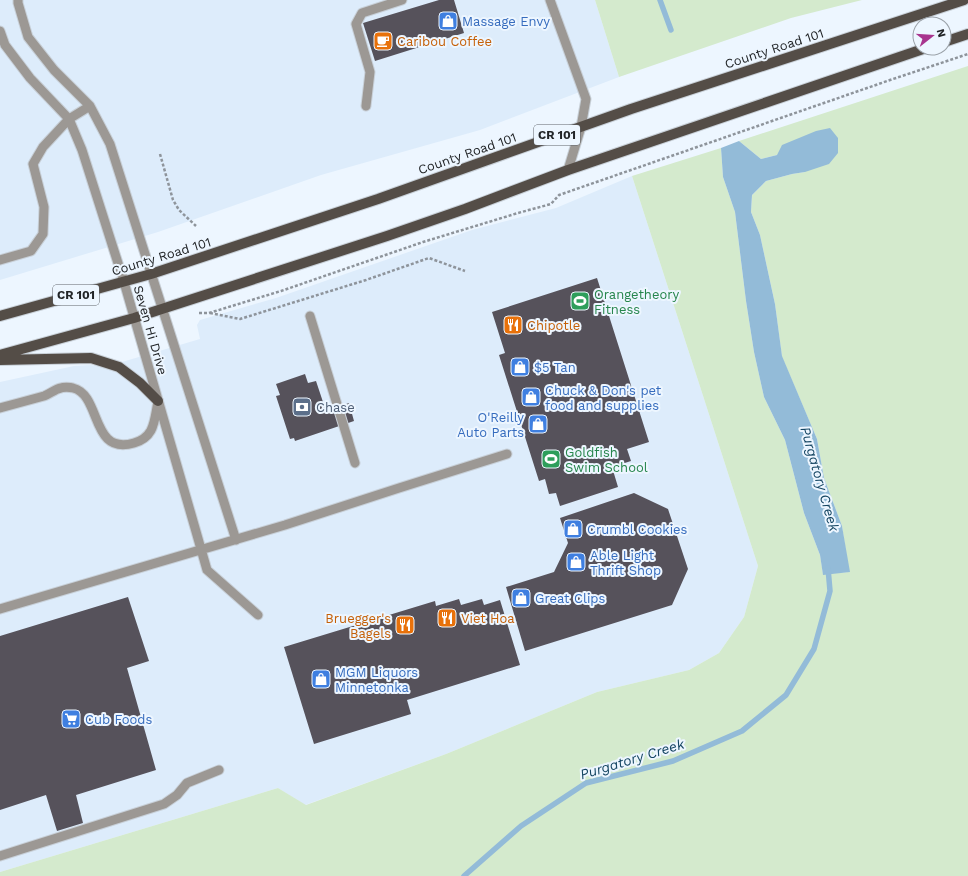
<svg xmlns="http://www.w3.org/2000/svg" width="968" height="876" viewBox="0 0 968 876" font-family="'Work Sans',sans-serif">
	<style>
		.built { fill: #ddecfb }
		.green { fill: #d4eacd }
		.water { fill: #93bbd8 }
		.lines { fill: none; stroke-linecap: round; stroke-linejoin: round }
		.stream { stroke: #93bbd8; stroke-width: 5.5 }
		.building { fill: #56525b }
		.service-casing { stroke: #c8d0d8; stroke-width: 11 }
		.primary-casing { stroke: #c8d0d8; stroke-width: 12 }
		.path { stroke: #8e949b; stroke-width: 2.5; stroke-dasharray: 3 2; stroke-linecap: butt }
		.service { stroke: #9c9894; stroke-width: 9 }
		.primary { stroke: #544d47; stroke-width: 10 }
		.labels { text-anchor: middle; stroke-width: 4; stroke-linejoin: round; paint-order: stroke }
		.shield { fill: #edf6ff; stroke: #5e6368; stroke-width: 1 }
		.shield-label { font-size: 12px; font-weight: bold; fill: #212427 }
		.shop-label { font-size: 13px; fill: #366cbe; stroke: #edf6ff; text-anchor: start }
		.food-label { font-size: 13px; fill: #c56008; stroke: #edf6ff; text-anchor: start }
		.street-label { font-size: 13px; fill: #212427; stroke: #edf6ff }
		.leisure-label { font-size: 13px; fill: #27864d; stroke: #edf6ff; text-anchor: start }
		.service-label { font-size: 13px; fill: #4e5e75; stroke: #edf6ff; text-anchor: start }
		.water-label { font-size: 14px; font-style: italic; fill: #144562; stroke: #edf6ff }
	</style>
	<rect width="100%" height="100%" fill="#edf6ff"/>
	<path class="built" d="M0,0H595L619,77L480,130L321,175L158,232L0,280Z
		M632,176L758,566L744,617L719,653L689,670L597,692L446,754L305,805L278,788L0,872V382L74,366L90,365L105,367L200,339L197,325L200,320L276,298L472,230L556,208Z"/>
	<path class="green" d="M595,0H862L791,18L619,77Z
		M968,66V876H0V872L278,788L306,805L446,754L597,692L689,670L719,653L744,617L758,566L632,176L721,148L723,177L735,212L746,301L754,352L764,397L785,440L804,513L820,555L823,574L849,572L842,526L824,478L817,439L782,357L775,304L760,235L751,212L752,195L766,181L792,174L805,172L777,155L761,159L739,141Z"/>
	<path class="water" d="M830,128L838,138V153L829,164L805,172L792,174L766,181L752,195L751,212L760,235L775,304L782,356L817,439L824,478L842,526L850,572L823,575L820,555L804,513L785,440L764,397L754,352L746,301L735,212L723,177L721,148L739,141L761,159L777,155L782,145L816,131Z"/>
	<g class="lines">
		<path class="stream" d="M660,0L671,30
			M464,876L521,826L586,783L673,761L742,731L786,695L814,649L830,591L828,568"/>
	</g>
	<path class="building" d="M439,0H454L464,33L375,61L363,23Z
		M597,278L649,442L627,449L631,461L612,467L618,487L560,506L556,493L549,494L545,479L539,481L499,355L505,353L492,312Z
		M305,374L308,383L316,381L326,411L349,403L354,421L295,441L294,438L290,439L276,396L280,395L276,384Z
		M634,493L668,509L688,569L672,605L525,651L506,587L554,572L568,543L560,518Z
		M128,597L149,661L127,668L156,770L76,795L83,823L57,831L46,795L0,810V636Z
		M459,599L461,605L482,599L484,605L500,600L520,665L407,700L411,714L314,744L284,647L435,601L436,606Z"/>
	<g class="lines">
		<defs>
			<path id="service" d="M18,0V3L28,37L54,70L90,106L110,144L236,540
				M550,0L586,99L581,127L568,170
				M0,31L5,45L30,78L69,119L82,150L124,282L195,528L207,570L258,615
				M366,106L370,72L356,24L362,13L402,0
				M0,260L31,251L43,234L44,207L33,164L43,147L69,119L90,106
				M310,316L355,463
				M0,408C15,404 29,400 44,396C50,394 55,389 61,388C63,387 70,387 73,388C102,395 90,456 134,443C155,437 154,421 158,402
				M0,609L285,525L399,488L507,454
				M0,856L164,804L177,795L187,783L219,770"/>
			<path id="primary" d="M944,42L968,34
				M0,316L151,274L378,199L631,109L964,0
				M0,355L134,318L387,236L465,209L568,170L926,48
				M0,360L91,358L119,367L140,383L158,401"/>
		</defs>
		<use href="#service" class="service-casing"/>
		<use href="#primary" class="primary-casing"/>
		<path class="path" d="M160,154L173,200L179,210L196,226
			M199,313H209L281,291L423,242L518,213L551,204L559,195L893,79L968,54
			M210,313L240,319L366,280L429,258L465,271"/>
		<use href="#service" class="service"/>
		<use href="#primary" class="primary"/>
	</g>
	<defs>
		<symbol id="shop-square" viewBox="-11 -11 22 22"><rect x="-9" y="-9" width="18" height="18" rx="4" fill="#3f7fe0" stroke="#edf6ff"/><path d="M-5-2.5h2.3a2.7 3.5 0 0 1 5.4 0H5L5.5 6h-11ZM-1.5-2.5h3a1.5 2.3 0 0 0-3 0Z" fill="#fff"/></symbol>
		<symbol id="cafe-square" viewBox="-11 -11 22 22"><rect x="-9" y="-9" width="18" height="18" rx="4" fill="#e8710a" stroke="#edf6ff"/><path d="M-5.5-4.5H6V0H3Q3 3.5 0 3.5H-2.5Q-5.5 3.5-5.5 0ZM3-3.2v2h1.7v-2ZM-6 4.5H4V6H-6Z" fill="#fff"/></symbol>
		<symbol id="stadium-square" viewBox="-11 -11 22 22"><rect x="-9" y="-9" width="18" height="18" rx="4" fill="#2e9e5b" stroke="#edf6ff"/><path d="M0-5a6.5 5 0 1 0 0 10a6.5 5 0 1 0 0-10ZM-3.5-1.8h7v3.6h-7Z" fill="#fff"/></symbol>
		<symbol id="restaurant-square" viewBox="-11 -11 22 22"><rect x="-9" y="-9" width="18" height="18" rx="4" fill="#e8710a" stroke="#edf6ff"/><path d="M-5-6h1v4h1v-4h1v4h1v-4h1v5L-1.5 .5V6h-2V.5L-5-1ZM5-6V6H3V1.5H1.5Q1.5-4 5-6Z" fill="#fff"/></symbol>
		<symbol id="bank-square" viewBox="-11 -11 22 22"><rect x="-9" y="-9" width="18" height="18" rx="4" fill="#5c6f8a" stroke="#edf6ff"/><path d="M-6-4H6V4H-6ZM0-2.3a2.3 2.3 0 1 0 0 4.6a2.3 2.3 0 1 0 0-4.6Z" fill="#fff"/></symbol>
		<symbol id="supermarket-square" viewBox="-11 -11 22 22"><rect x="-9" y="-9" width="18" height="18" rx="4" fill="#3f7fe0" stroke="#edf6ff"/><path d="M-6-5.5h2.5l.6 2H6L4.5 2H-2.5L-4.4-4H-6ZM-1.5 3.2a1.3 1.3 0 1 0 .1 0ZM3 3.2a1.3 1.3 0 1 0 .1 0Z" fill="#fff"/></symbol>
	</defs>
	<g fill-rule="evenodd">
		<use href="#shop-square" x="437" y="10" width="22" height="22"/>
		<use href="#cafe-square" x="372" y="30" width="22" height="22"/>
		<use href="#stadium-square" x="569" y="290" width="22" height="22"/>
		<use href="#restaurant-square" x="502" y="314" width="22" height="22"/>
		<use href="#shop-square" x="509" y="356" width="22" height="22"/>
		<use href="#shop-square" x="520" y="386" width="22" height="22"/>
		<use href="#bank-square" x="291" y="396" width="22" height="22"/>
		<use href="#shop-square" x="527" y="413" width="22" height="22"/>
		<use href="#stadium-square" x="540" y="448" width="22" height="22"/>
		<use href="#shop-square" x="562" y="518" width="22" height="22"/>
		<use href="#shop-square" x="565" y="551" width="22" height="22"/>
		<use href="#shop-square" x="510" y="587" width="22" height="22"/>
		<use href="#restaurant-square" x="436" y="607" width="22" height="22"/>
		<use href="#restaurant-square" x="394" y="614" width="22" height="22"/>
		<use href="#shop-square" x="310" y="668" width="22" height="22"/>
		<use href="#supermarket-square" x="60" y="708" width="22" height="22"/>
	</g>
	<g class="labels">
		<g class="shield">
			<rect x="534" y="125" width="46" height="20" rx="3"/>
			<rect x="53" y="285" width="46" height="20" rx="3"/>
		</g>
		<g class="shield-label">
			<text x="557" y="139">CR 101</text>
			<text x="76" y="299">CR 101</text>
		</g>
		<g class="shop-label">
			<text x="462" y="26">Massage Envy</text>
			<text x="534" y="372">$5 Tan</text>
			<text x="545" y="395">Chuck &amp; Don's pet<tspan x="545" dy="15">food and supplies</tspan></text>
			<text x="524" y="422" text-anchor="end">O'Reilly<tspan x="524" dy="15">Auto Parts</tspan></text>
			<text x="587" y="534">Crumbl Cookies</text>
			<text x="590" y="560">Able Light<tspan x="590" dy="15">Thrift Shop</tspan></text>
			<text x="535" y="603">Great Clips</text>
			<text x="335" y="677">MGM Liquors<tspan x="335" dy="15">Minnetonka</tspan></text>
			<text x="85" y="724">Cub Foods</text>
		</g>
		<g class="food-label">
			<text x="397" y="46">Caribou Coffee</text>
			<text x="527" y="330">Chipotle</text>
			<text x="391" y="623" text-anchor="end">Bruegger's<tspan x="391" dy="15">Bagels</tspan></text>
			<text x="461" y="623">Viet Hoa</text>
		</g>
		<g class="street-label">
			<text transform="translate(774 48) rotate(-18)" y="5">County Road 101</text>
			<text transform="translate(467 153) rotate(-19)" y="5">County Road 101</text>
			<text transform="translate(161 256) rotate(-17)" y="5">County Road 101</text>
			<text transform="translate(151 330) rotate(74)" y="5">Seven Hi Drive</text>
		</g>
		<g class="leisure-label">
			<text x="594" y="299">Orangetheory<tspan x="594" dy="15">Fitness</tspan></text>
			<text x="565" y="457">Goldfish<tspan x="565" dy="15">Swim School</tspan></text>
		</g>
		<g class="service-label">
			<text x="316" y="412">Chase</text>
		</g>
		<g class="water-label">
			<text transform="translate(820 479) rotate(74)" y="5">Purgatory Creek</text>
			<text transform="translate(632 759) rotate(-17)" y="5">Purgatory Creek</text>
		</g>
	</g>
	<g transform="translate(932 36) rotate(73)"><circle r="19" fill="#edf6ff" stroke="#9ba2a9"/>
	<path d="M0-3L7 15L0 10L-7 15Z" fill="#a8348e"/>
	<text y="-6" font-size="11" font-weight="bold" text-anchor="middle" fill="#212427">N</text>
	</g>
</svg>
